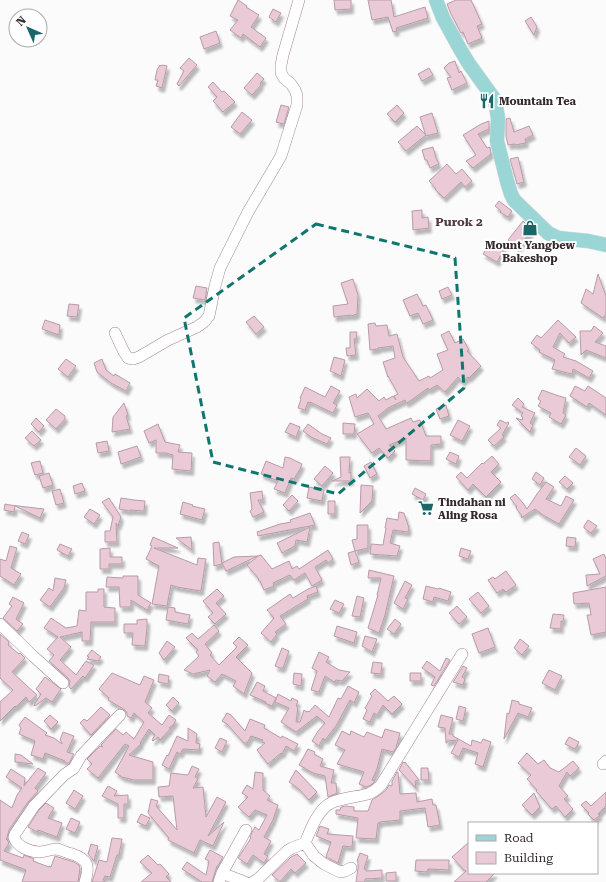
<svg xmlns="http://www.w3.org/2000/svg" width="606" height="882" viewBox="0 0 606 882" font-family="'Roboto Serif',serif">
	<style>
		.building { fill: #e9cad6; stroke: #b89ba7; filter: url(#shadow) }
		.lines { fill: none; stroke-linecap: round; stroke-linejoin: round }
		.minor-casing { stroke: #a38692; stroke-width: 12 }
		.major-casing { stroke: #dbd8d9; stroke-width: 15 }
		.minor { stroke: #fff; stroke-width: 11 }
		.major { stroke: #9bd6d6; stroke-width: 14 }
		.marked { fill: none; stroke: #0f766e; stroke-width: 3; stroke-dasharray: 8 5; stroke-linejoin: round }
		.labels { text-anchor: middle; stroke-width: 4; stroke-linejoin: round; paint-order: stroke }
		.poi-label { font-size: 11px; font-weight: bold; fill: #35292e; stroke: #fff; text-anchor: start }
		.neighbourhood-label { font-size: 12px; font-weight: bold; fill: #513943; stroke: #fff }
	</style>
	<defs>
		<filter id="shadow"><feDropShadow dx="2.5" dy="4.5" stdDeviation="1" flood-color="#0004"/></filter>
	</defs>
	<rect width="100%" height="100%" fill="#fbfbfb"/>
	<path class="building" d="M238,0L247,6L246,7L259,15L251,27L266,38L260,47L243,34L241,38L230,30L238,20L230,16Z
		M334,0H351V9L335,10Z
		M368,0H391L394,17L425,7L428,18L396,28L397,31L393,32L388,17L372,20Z
		M456,0H471L482,24L477,26L482,38L468,44L463,32L461,33L451,14L447,4Z
		M273,9L281,13L276,22L269,17Z
		M531,17L537,27L534,35L525,21Z
		M216,31L220,43L204,49L200,37Z
		M189,58L197,65L179,86L177,84L184,71L180,68Z
		M455,61L459,73L461,71L467,83L452,90L447,78L451,77L444,68L449,63Z
		M160,65L161,66L162,65L167,66L162,88L156,86L158,80H155L157,70Z
		M429,68L433,75L422,81L418,74Z
		M257,73L264,79L260,83L261,85L252,95L244,88Z
		M213,82L222,92L224,91L235,102L223,112L213,101L217,97L208,87Z
		M281,105L289,107L284,124L276,122Z
		M397,105L404,113L395,122L387,114Z
		M242,112L252,120L240,134L231,127Z
		M432,113L438,133L426,136L420,117Z
		M510,118L514,132L529,126L533,135L525,139L526,143L515,145V144L508,145L506,136V119Z
		M489,121V129L478,134L487,148L490,147L491,154L473,168L466,161L476,155L463,135L481,124Z
		M417,126L426,135L406,151L398,142Z
		M433,147L436,158L439,164L430,168L427,160H425L422,150Z
		M518,157L524,182L517,184L510,159Z
		M447,164L456,174L462,169L472,181L465,187L461,182L444,198L435,189H436L429,181Z
		M499,201L512,211L508,217L500,212L501,211L495,206Z
		M422,210V218L428,217L429,228L413,230L412,211Z
		M523,221L532,230L518,248L508,240Z
		M491,240L505,248L497,262L483,254Z
		M598,274L606,296V314L603,318L581,303L586,289L593,294Z
		M353,279L358,295L357,314L351,316V315L334,317L333,306L348,304L341,283Z
		M196,286L207,288L205,300L193,298Z
		M448,287L452,295L442,299L439,291Z
		M417,294L423,306L426,305L433,320L423,324L418,313L410,316L403,300Z
		M69,304L79,305L77,317L67,316Z
		M254,316L264,327L256,334L246,322Z
		M45,320L60,325L59,335L42,329Z
		M558,320L576,337L569,343L560,333L553,347L565,354L563,357L576,361L593,371L589,378L573,369L572,374L552,369L555,360L539,352L540,350L531,343L537,335L541,338Z
		M375,323L376,326L387,325L389,336L397,334L403,357L419,381L429,376L430,378L443,370L437,354L448,350L441,335L449,331L455,343L463,339L469,350L467,351L481,366L469,378L468,377L462,382L458,377L445,392L437,385L429,390L428,388L410,401L406,403L405,400L388,408L378,416L386,429L411,418L413,422L420,420L426,436H441V444L431,445V461L406,460V438L389,445L395,451L388,458L379,448L372,453L357,434L374,424L368,413L355,417L349,397L356,394L357,398L367,389L379,401L384,397L386,400L393,396L396,400L394,396L398,394L388,376V377L383,362L395,358L393,346L378,348V349L370,350L368,324Z
		M594,326L603,333L595,342L606,346V358L586,350L581,355L580,331H591Z
		M350,332H357L356,339H354L356,355L347,356L346,348H350Z
		M334,357L345,360L341,376L330,371Z
		M66,359L76,366L68,377L58,369Z
		M102,359L106,370L114,376L115,374L130,383L126,391L111,383L97,372L94,363Z
		M331,386L340,391L333,403L337,405L333,413L310,402V403L308,402L305,410L298,408L301,399L300,398L305,387L325,397Z
		M575,386L585,391L588,386L606,398V415L589,403L587,407L570,396Z
		M542,390L559,396L566,398L563,413L566,415L561,424L549,417L551,413L538,406L541,401L538,399Z
		M518,398L524,404L522,407L535,413L530,423L533,425L530,432L516,418L522,420L523,417L521,416L523,413L512,405Z
		M124,403L128,415L126,416L130,429L112,432L113,417Z
		M446,405L449,416L440,419L436,409Z
		M56,409L65,416V419L56,429L46,420Z
		M36,418L44,426L39,432L31,424Z
		M458,420L470,426L462,441L450,435Z
		M500,420L506,423L508,422L509,423L502,435L504,437L494,446L488,440L501,428L497,425Z
		M290,423L300,427L296,437L285,432Z
		M343,423L355,424L354,434H343Z
		M158,424L165,442L180,445L178,452L192,453L191,471L172,469L173,455L166,453H156V440L149,443L144,431Z
		M308,424L322,434L331,438L327,444L311,437L303,431Z
		M32,431L41,440L34,446L25,438Z
		M107,441L109,451L98,453L96,443Z
		M137,446L141,457L121,464L118,452Z
		M576,448L586,456L580,465L569,457Z
		M450,452L459,456L456,464L446,459Z
		M492,456L499,464L491,472L501,482L486,497L473,484L468,490L456,477L461,472L467,478L482,463L483,464Z
		M285,457L290,458L302,464L300,469L294,479L291,478L285,493L274,489L278,481L261,474L266,461L283,468Z
		M340,457H350L349,473L351,472V481H332L341,477Z
		M40,461L43,473L35,475L31,463Z
		M371,462L377,474L370,478L364,466Z
		M325,466L333,473L322,486L314,479Z
		M536,472L544,478L540,485L532,479Z
		M49,473L53,485L43,488L39,476Z
		M565,476L573,483L567,489L559,482Z
		M546,482L554,487L546,499L561,506L566,496L574,500L559,524L543,515L535,509L521,518L522,516L516,508L517,507L510,498L515,494L523,503L527,509L537,494Z
		M82,483L85,491L75,494L73,486Z
		M361,485L373,486L372,501L360,513Z
		M309,487L324,490L322,501L307,498Z
		M415,488L426,494L423,500L412,494Z
		M60,489L64,503L56,505L52,491Z
		M262,491L263,500H258L264,512L253,517L250,511L252,509L250,493Z
		M292,495L298,501L289,511L283,505Z
		M109,498L121,517L118,526L116,523L117,542H105V531H110L113,517L102,502Z
		M121,498L134,500L145,501L144,511L130,510V511L119,509Z
		M328,501H335V514H328Z
		M183,502L193,505L192,506L205,509L202,520L180,514Z
		M5,504L10,505L44,509L40,518L15,506L14,512L4,510Z
		M90,509L100,515L94,524L84,517Z
		M399,512L404,513L409,528L408,532L393,530L390,543L400,546L397,556L370,554L371,544L383,545L386,528H385L387,518L398,520Z
		M310,513L315,525L258,536L257,532L280,524L291,522L290,520Z
		M588,520L597,526L591,533L584,528V526Z
		M357,525H368V548L355,551L352,540L357,539Z
		M310,527L307,542L296,540L295,546L282,553L277,543Z
		M22,532L29,535L25,544L18,541Z
		M153,537L178,548H154L197,565L198,558L206,559L201,591L177,587L171,585L167,606L152,604L159,566L146,559L152,546L150,545Z
		M191,537L192,550L176,538Z
		M567,537L576,538L575,547L566,546Z
		M219,542L222,564L214,566L213,543Z
		M60,544L72,549L68,556L57,550Z
		M10,546L17,548L11,568L21,574L14,585L0,576V559L6,561Z
		M110,548V557H122V564H109V569H100V549Z
		M461,548L471,551L468,559L459,556Z
		M328,550L333,559L328,563L326,560L315,567L322,580L312,586L305,573L294,580L290,575L273,583L274,586L264,590L260,581H259L258,578L247,565L258,556L261,555L272,569L289,561L292,569L297,566L299,569Z
		M355,551L359,562L351,565L348,553Z
		M604,554L606,559V576L587,586L586,575L600,574L593,559Z
		M258,556L226,571L222,563L234,557Z
		M369,570L394,576L385,615L379,633L368,628L378,595H377L381,578H368Z
		M506,571L516,585L506,592L503,589L497,593L488,580L493,577L495,579Z
		M123,576H138V595L151,603L147,610L131,600V607H120L119,587H106L107,577L123,578Z
		M55,578L66,580L64,588L50,607L40,600L49,588L53,591Z
		M405,581L412,585L405,598L408,599L403,609L394,603Z
		M316,586L318,592L307,596L308,599L280,616L286,624L275,632L277,634L271,642L261,633L274,618L267,610L290,594L293,598L308,589Z
		M426,586L438,589L439,588L451,592L448,601L434,597L433,602L423,599Z
		M606,587V632L591,635L587,615H591L589,603L574,604L573,593Z
		M98,589H104V607L115,608V622H91L90,641H82V632L60,637L71,647L60,660L76,675L86,661L94,665L85,678L83,676L71,689L69,687L70,681L68,678L49,661L54,655L47,649L58,637L44,628L51,618L66,628L77,626L79,610L86,611V592H98Z
		M217,589L224,596L216,603L226,614L215,624L208,617L213,613L203,601Z
		M478,592L489,606L481,613L469,599Z
		M357,596L364,598L360,617L352,616Z
		M13,597L24,603L16,619L23,624L17,631L3,618L12,606L9,604Z
		M335,600L344,604L339,613L330,609Z
		M457,606L467,617L459,624L449,613Z
		M168,607L175,608V612L190,615L188,624L166,620Z
		M553,614L564,615L563,622L561,621V629L550,628Z
		M147,619V628L145,646L132,645L133,633H124V624H137V620Z
		M395,619L401,624L394,634L387,629Z
		M214,625L219,631L205,644L212,653L210,655L219,665L237,647L233,643L239,637L248,645L236,657L252,673L244,694L233,686L236,681L222,674L215,682L207,676L210,670L193,674L184,670L199,656L196,652L198,650L186,638L192,633L198,639Z
		M337,626L357,632L354,643L334,636Z
		M488,628L495,647L479,653L472,634Z
		M0,634L9,642L8,645L19,654L20,653L25,658L12,672L37,695L29,702L26,697L16,707L15,706L0,721V702L13,690L0,678Z
		M365,636L377,639L372,652L362,646Z
		M520,639L529,646L522,655L514,648Z
		M167,641L175,647L164,660L159,653Z
		M282,648L289,651L283,668H280L275,666Z
		M92,650L101,657L98,661L87,659L89,657L87,656Z
		M319,652L329,657L326,662L339,670L350,672L342,681L336,680L334,682L325,676L319,692L311,690L317,671L312,668Z
		M446,658L450,660L434,686L431,685L435,677L422,668L427,661L440,671Z
		M373,662L382,663L381,674L371,673Z
		M463,666L467,668L462,677L465,679L463,685L453,682Z
		M549,670L562,676L555,690L542,683Z
		M112,673L140,685L144,676L154,680L145,702L152,708L148,713L162,725L169,715L176,720L173,725L169,728H171L160,740L158,737L153,741L152,740L155,735L149,729L140,743L141,744L129,755L153,762V780H134L122,777L115,772L129,746L125,744L98,778L87,769L92,764L87,759L100,746L103,747L101,745L116,729L123,735L126,732L134,739L144,722L134,713L131,718L127,716V713L125,710L108,700L109,698L99,689Z
		M294,673L302,674L301,686L293,684Z
		M410,673H421V681H410Z
		M159,674L169,676L168,684L158,682Z
		M45,677L61,689L52,702L46,698L35,706L34,705L41,694L36,689Z
		M257,682L265,686L263,691L276,698L272,706L265,703L266,702L250,695Z
		M348,686L359,692L354,703L350,700L336,726L325,740L323,738L319,746L312,741L318,731L325,723L317,716L296,732L281,722L289,708L275,702L278,694L291,701L292,698L298,701L296,706L298,707L296,722H300L304,710L307,712L308,711L309,712L315,705L329,717L338,698L341,699Z
		M375,689L388,701L394,696L402,704L392,714L383,705L377,715L374,713L370,722L363,719L367,710L365,708L372,696L370,694Z
		M173,697L179,703L172,711L166,705Z
		M512,700L519,702V704L532,708L528,717L518,713L504,739L507,713L509,714Z
		M459,706L466,708L463,721L456,719Z
		M101,707L110,715L91,735L80,723L84,719L87,721Z
		M227,713L231,715L245,731L250,719L265,725L264,728L281,738L282,736L298,744L294,751L286,746L282,754L281,753L268,764L257,750L265,743L262,742L263,740L251,736L247,743H244L227,724L222,721Z
		M50,715L58,722L51,729L44,721Z
		M441,715L453,718L449,734H453V736L471,746L472,740L481,743L483,739L491,742L483,767L475,764L478,753L463,748L459,757L451,753L458,740L447,741V743H446L445,728L438,727Z
		M25,717L47,733L45,735L54,738L62,744V743L60,740L63,732L74,736L67,752L74,754L69,763H65V761L45,753L43,759L31,755L35,741L19,734L21,728L19,725Z
		M188,728L197,734L196,743L200,744L199,750L183,749L180,754L177,752L169,769L162,765L167,755L168,756L177,736L188,741Z
		M385,729L400,733L396,748L393,752L382,749L377,769L372,780L375,781L371,785L366,787L359,784L364,772L337,764L345,750L335,745L342,731L350,735L351,731L364,737L367,732L382,738Z
		M569,737L579,742L575,749L565,744Z
		M220,738L227,741L222,752L215,748Z
		M308,749L315,752L314,754L323,759L320,766L334,770L331,783H336L337,793L328,797L325,776L313,773L299,765Z
		M527,753L538,764L544,760L550,768L559,772L573,761L579,768L570,776L567,772L559,786L568,796L564,799L573,809L565,817L556,806L552,809L536,791L537,790L527,779L531,775L518,763Z
		M15,754L21,755L33,764L15,762Z
		M403,762L404,763L405,762L419,780L415,781L416,788L399,770Z
		M192,766L199,769L195,777L198,779L193,788L203,787L206,817L217,797L226,802L208,836L224,822L213,846L200,840L194,853L168,840L169,838L148,813L151,799L158,801L156,806L177,830L173,796L159,797L158,787L169,786L171,773L188,775Z
		M38,768L46,773L35,788L38,791L28,802L9,830L7,838L6,839L8,841L9,843L4,851L23,858L24,855L34,859L33,861L49,867V866L51,867L55,856L74,862L79,865L80,868L78,882H22L26,870L0,860V800L12,808L17,795L22,788L6,777L11,769L25,778L24,786Z
		M421,768H428L429,780H421Z
		M296,770L317,792L309,800L299,789L289,782Z
		M255,772L263,773V790L270,796L267,800L278,805L273,820L264,837L271,841L264,854L268,856L264,863L253,855L247,864L238,858L251,838L250,837L253,830L255,827L259,830L267,815L255,810L249,817L238,807L248,797L242,793L247,785L253,789Z
		M397,772H398L400,794L416,793L417,802L432,799L433,805H436L440,825L428,827L425,808L400,811V820L380,822V823H378L376,839L356,838L358,818L336,814V810H340L341,807L346,806L354,807V811H368L372,800L381,794L386,790L389,785L392,786V781Z
		M108,786L117,791L114,796L128,795V804H124V818H118V804L102,796Z
		M74,790L83,796L75,809L66,803Z
		M606,792V806L598,814L600,815L594,820L588,814L589,813L581,805L586,801L591,806Z
		M534,793L540,807L532,815L522,805Z
		M46,803L54,808L48,818L62,823L57,837L38,830L37,832L28,827L39,810Z
		M141,814L150,818L146,826L137,822Z
		M71,818L80,822L75,833L66,829Z
		M320,826L329,829L327,834L353,836L352,847L343,846L338,863L326,857L331,842L316,836Z
		M112,838L122,839L119,855H117L110,877L105,876L103,880L105,881V882H92L99,860L107,862Z
		M469,842V873H495L486,882H454L466,871L464,870L452,857Z
		M91,844L98,846L94,861L88,854Z
		M210,850L223,857L218,866H217L212,882H202L182,869L187,862L206,875L209,861L205,859Z
		M360,853L368,856L364,869H366V871L382,870V878L365,879V882H356L358,868V861H357Z
		M297,854L306,863L295,873L291,869L280,882L272,875L291,857Z
		M148,855L158,865L160,864L169,874L166,877L171,882H141L152,873L140,862Z
		M416,860H449V870L428,869L427,872L415,871Z
		M396,872V881H386V873Z"/>
	<g class="lines">
		<defs>
			<path id="minor" d="M115,333L124,352L128,358L133,359L139,357L168,340L197,327L204,322L209,316L215,286L220,268L248,212L281,156L297,105V96L295,90L291,84L284,78L281,73V65L283,55L299,0
				M0,624L33,656L63,683
				M603,764L606,761
				M305,843L314,856L324,864L340,872L345,871L351,868
				M222,873L245,882
				M85,882C90,866 88,859 72,854C67,853 62,850 57,849C51,849 45,852 39,852C30,852 16,846 14,837L15,834L34,806L64,775L74,768L81,756L120,715
				M219,882L222,873L246,830
				M253,882L258,879L287,851L292,848L305,843C310,831 318,809 331,803C341,798 357,797 368,794C374,792 377,789 381,785L462,654"/>
			<path id="major" d="M436,0L443,18L460,49L469,64L495,100L498,118L497,141L507,181L511,194L514,200L548,233L558,238L588,241L606,245"/>
		</defs>
		<use href="#minor" class="minor-casing"/>
		<use href="#major" class="major-casing"/>
		<use href="#minor" class="minor"/>
		<use href="#major" class="major"/>
	</g>
	<path class="marked" d="M316,224L455,258L464,388L338,494L213,462L184,318Z"/>
	<defs>
		<symbol id="restaurant-bare" viewBox="-9 -9 18 18"><path d="M-5-6h1v4h1v-4h1v4h1v-4h1v5L-1.5 .5V6h-2V.5L-5-1ZM5-6V6H3V1.5H1.5Q1.5-4 5-6Z" fill="#1a6769" stroke="#fff" stroke-width="2.5" paint-order="stroke"/></symbol>
		<symbol id="shop-bare" viewBox="-9 -9 18 18"><path d="M-5-2.5h2.3a2.7 3.5 0 0 1 5.4 0H5L5.5 6h-11ZM-1.5-2.5h3a1.5 2.3 0 0 0-3 0Z" fill="#1a6769" stroke="#fff" stroke-width="2.5" paint-order="stroke"/></symbol>
		<symbol id="supermarket-bare" viewBox="-9 -9 18 18"><path d="M-6-5.5h2.5l.6 2H6L4.5 2H-2.5L-4.4-4H-6ZM-1.5 3.2a1.3 1.3 0 1 0 .1 0ZM3 3.2a1.3 1.3 0 1 0 .1 0Z" fill="#1a6769" stroke="#fff" stroke-width="2.5" paint-order="stroke"/></symbol>
	</defs>
	<g fill-rule="evenodd">
		<use href="#restaurant-bare" x="476" y="90" width="22" height="22"/>
		<use href="#shop-bare" x="519" y="217" width="22" height="22"/>
		<use href="#supermarket-bare" x="415" y="497" width="22" height="22"/>
	</g>
	<g class="labels">
		<g class="poi-label">
			<text x="499" y="105">Mountain Tea</text>
			<text x="530" y="249" text-anchor="middle">Mount Yangbew<tspan x="530" dy="13">Bakeshop</tspan></text>
			<text x="438" y="506">Tindahan ni<tspan x="438" dy="13">Aling Rosa</tspan></text>
		</g>
		<g class="neighbourhood-label">
			<text x="459" y="226">Purok 2</text>
		</g>
	</g>
	<rect x="468" y="822" width="130" height="52" fill="#ffffff" stroke="#aea9ab"/>
	<rect x="476" y="835" width="20" height="6" fill="#9bd6d6" stroke="#aea9ab"/>
	<text x="504" y="842" font-size="12" fill="#35292e">Road</text>
	<rect x="476" y="852" width="20" height="12" fill="#e9cad6" stroke="#aea9ab"/>
	<text x="504" y="862" font-size="12" fill="#35292e">Building</text>
	<g transform="translate(28 28) rotate(315)"><circle r="19" fill="#ffffff" stroke="#aea9ab"/>
	<path d="M0-3L7 15L0 10L-7 15Z" fill="#1a6769"/>
	<text y="-6" font-size="11" font-weight="bold" text-anchor="middle" fill="#35292e">N</text>
	</g>
</svg>
